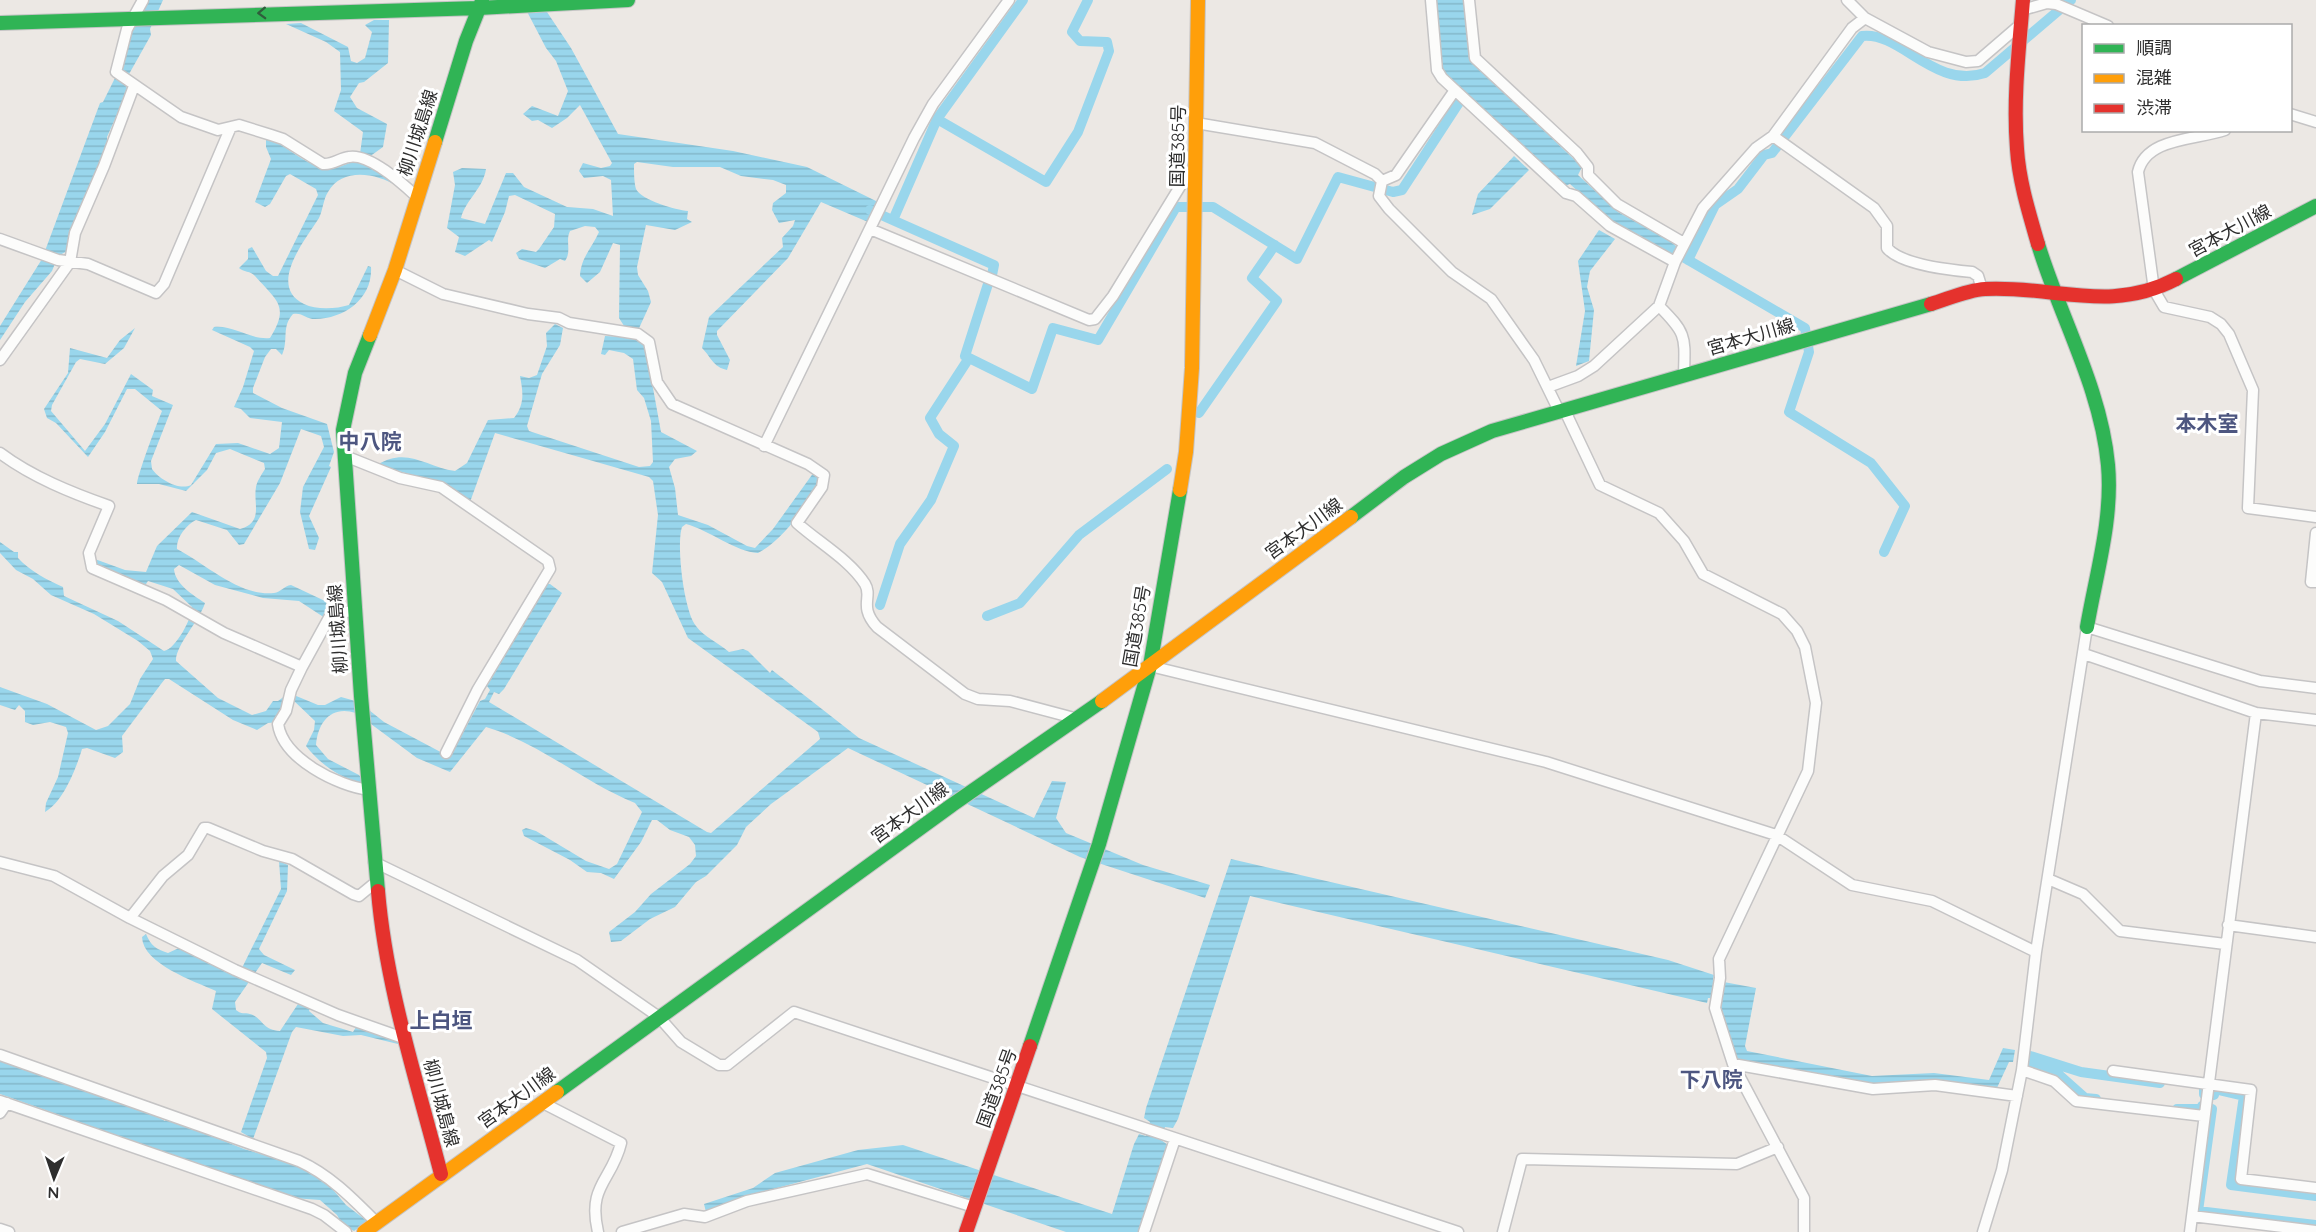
<svg xmlns="http://www.w3.org/2000/svg" width="2316" height="1232" viewBox="0 0 2316 1232" font-family="Quicksand,'Noto Sans JP',sans-serif">
	<style>
		.water { fill: url(#water-rules) }
		.lines { fill: none; stroke-linecap: round; stroke-linejoin: round }
		.canal { stroke: #99d6ec; stroke-width: 10 }
		.street-casing { stroke: #c5c4c5; stroke-width: 13 }
		.fast-casing { stroke: #c5c4c5; stroke-width: 16 }
		.slow-casing { stroke: #c5c4c5; stroke-width: 16 }
		.jam-casing { stroke: #c5c4c5; stroke-width: 16 }
		.street { stroke: #fcfcfb; stroke-width: 10 }
		.fast { stroke: #30b455; stroke-width: 14 }
		.slow { stroke: #ff9f0a; stroke-width: 14 }
		.jam { stroke: #e5322d; stroke-width: 14 }
		.oneway { stroke: #2f5d3c }
		.labels { text-anchor: middle; stroke-width: 6; stroke-linejoin: round; paint-order: stroke }
		.street-label { font-size: 18px; fill: #2e2e2e; stroke: #fff }
		.quarter-label { font-size: 21px; font-weight: bold; fill: #4d5680; stroke: #fff }
	</style>
	<defs>
		<pattern id="water-rules" width="6" height="5" patternUnits="userSpaceOnUse" patternTransform="scale(1.5)"><rect width="6" height="5" fill="#99d6ec"/><path d="M0 2.5h6" fill="none" stroke="#84b8cb"/></pattern>
	</defs>
	<rect width="100%" height="100%" fill="#ece8e4"/>
	<path class="water" d="M145,0H163L150,29L151,35L124,83L128,90L107,137L108,150L71,249L58,256L52,271L25,302L0,340V326L42,259L100,103L103,102L116,76L127,40Z
		M521,0H539L571,48L618,134L733,151L807,167L878,202L868,222L821,202L788,258L717,331V335L730,360L727,370C713,367 711,357 702,348L709,317L783,247L782,238L793,226L795,220L779,223L772,210L773,203L786,193V185L773,180L741,176L720,167H673L637,162L634,164C634,172 634,182 636,189C641,200 676,210 688,211L687,219L692,222L675,230L646,225L637,267L638,275L648,291L651,302L635,337L645,344L661,432L697,451L691,456L675,459L669,467L675,488L678,515L708,525L747,546L755,548L773,529L814,472L820,481C804,507 786,538 758,553C736,552 709,530 686,524L682,527C676,545 684,612 696,626C704,637 719,643 729,652L743,649L748,651L770,673L772,670L859,738L1034,818L1052,781L1066,782L1056,818L1066,833L1143,865L1210,885L1205,898L1080,857L848,748L771,804L746,827L737,845L706,876L696,882L675,907L650,919L621,941L611,942L609,932L635,912L651,894L690,864L696,856L695,845L689,837L670,830L657,820H652L641,842L614,879L601,873L587,872L570,860L524,836L522,830L526,828L536,831L586,861L609,869L617,864L642,812L635,803C583,782 540,743 486,727L450,772L417,758L356,713C332,705 318,721 316,745L328,759L359,775L362,779L360,784C338,776 320,764 306,746L314,730L315,721L293,700L277,722L268,723L257,730L233,720L169,679H165L161,684L122,736L123,752L115,758L87,748L82,749C76,769 63,802 45,812L46,803L58,777L68,733L66,727L50,722L33,725L25,722V711L19,705L15,710L0,705V687L47,704L96,730L108,726L130,704L140,679L153,659L150,651L138,641L94,614L51,595L33,579L16,570L0,553V542L14,552H18V558C30,571 47,580 63,587L64,596L118,621L164,651C176,649 192,618 192,607L173,589L148,581L144,587L97,565L92,558L125,570L146,572L157,546L192,512L240,529C264,523 253,503 256,487C257,481 262,474 265,469L264,463L230,449L216,453L207,470L186,491L159,484H137C137,476 157,423 162,411L135,389H127L105,432L88,457L56,423L47,418L44,409L68,373L70,348L107,358L120,340L135,328L124,348L105,364L80,359L76,362L52,405L51,411L85,451L105,424L131,374L153,390L152,396L173,405L151,461L152,469C159,479 179,491 191,485L216,444L238,443L270,454L279,448L282,422L250,418L241,409L234,407L243,387L254,351L250,347L212,330L214,327C234,325 250,340 270,338C290,306 277,301 255,276C251,271 243,272 239,268L248,259V249L252,247L266,271L273,276H278L318,195L316,189L290,174L286,176L270,204L265,207L255,202L271,159L266,147V137C289,146 307,169 332,168C342,168 349,161 359,161L363,132L334,111L341,90L340,52L326,42L286,24L301,23L348,47L351,61L357,63L365,58L372,32L365,25L374,20H389L388,63L364,82L359,83L350,97L357,108L387,124L383,147L369,157L378,171L397,186C376,173 342,167 328,192C323,200 323,210 319,218C305,240 267,286 304,304C316,310 336,309 349,305L368,266L371,267C373,298 345,319 315,319C306,319 302,312 293,314C281,327 289,340 282,355L276,349H271L265,357L253,388V393L282,408L327,424L334,452L329,466L331,467L309,516L319,538L315,550L309,549L300,512L303,487L324,447L321,436L301,429L280,483L244,544L239,545L227,530L196,520C186,525 176,538 177,549C206,564 240,597 274,593C281,592 284,586 291,585L325,601L331,612L325,618L299,601L263,598L215,585L179,565L174,569C175,584 193,595 205,603C200,620 175,646 176,661L218,698L252,715L266,711L273,701H278L289,693L318,705H325L341,697L359,702L384,722L450,757L480,701L485,699L490,690L487,686L547,584H550L562,593L504,689L499,694L494,692L489,702L707,832L711,833L820,739L818,732L688,638L662,582L652,573L658,515L653,481L649,477L495,433L470,502L448,485L377,465C407,446 426,467 455,471L467,463L488,420L514,418C525,404 523,392 520,376L529,378L537,375L547,346L546,333L555,324L563,328L560,345L542,374L527,426L529,431L639,467L650,466L653,462L651,421L644,398L637,390L633,359L624,353L609,350L605,355L601,354L605,336L625,337L626,329L619,318L620,245L613,243L600,272L587,283L580,276C581,257 592,248 599,232L595,227L585,226L570,231C565,241 572,251 565,261L560,259L545,268L519,259L516,253L522,249L536,252L539,249L554,227L555,214L515,195L509,196L505,212L492,242L489,240L465,256L455,252L459,237L447,228L455,185L453,172L462,168L486,169C483,189 466,199 461,218L485,224L506,173H513L524,187L567,207L593,209L613,216L611,180L603,176L584,178L579,171L583,163L601,168L610,166L612,163L580,105L567,118L552,128L538,120L532,121L523,114L532,106L558,116L568,91L556,61L546,48Z
		M1435,0H1464L1469,59L1582,167L1578,175L1618,212L1670,241L1678,248L1674,255L1665,253L1608,219L1570,184L1565,186L1443,71Z
		M1514,156L1529,170L1490,209L1472,215L1478,194Z
		M1599,230L1615,239L1590,271L1587,287L1594,310L1589,361L1576,366L1585,311L1578,261Z
		M1231,859L1668,960L1714,975L1713,980L1756,988L1745,1046L1747,1051L1872,1076L1934,1073L1989,1080L2003,1048L2015,1050L2013,1062H2009L1996,1090L1872,1085L1736,1060L1721,1008L1722,999L1708,998L1707,1003L1250,896L1178,1119L1173,1128L1165,1127L1161,1140L1168,1145L1140,1232H1066L867,1164L758,1193L706,1212L704,1204L753,1188L775,1173L858,1150L903,1145L1112,1214L1134,1144L1139,1134L1146,1136L1150,1122L1144,1118L1146,1108Z
		M279,861L288,865L287,891L259,949L264,955L295,970L291,975L262,963L235,1002L236,1010C242,1015 244,1012 250,1014C263,1018 262,1030 280,1031L298,1004L310,1008L309,1011L323,1023L353,1032L356,1027L402,1043V1045L361,1035L343,1036L296,1027L292,1032L253,1139L241,1132L267,1058L266,1052L212,1009L216,991C194,981 143,964 142,937L146,934C151,946 156,949 168,953L179,948L238,976L281,889Z
		M0,1059L146,1111L165,1121L167,1118L244,1149L295,1164L329,1185L346,1205L367,1221L354,1231L342,1224L337,1215L320,1200L293,1198L0,1094Z"/>
	<g class="lines">
		<path class="canal" d="M937,119L1046,182L1078,132L1109,51L1107,42L1080,41L1072,32L1088,0
			M870,210L994,265L992,275
			M893,220L937,119L1023,0
			M1671,250L1805,328L1809,352L1789,412L1871,463L1905,506L1884,552
			M1688,260L1715,205L1738,189L1764,155L1772,153L1862,36C1901,31 1934,90 1985,73L2071,0
			M988,284L965,356L1032,389L1053,328L1098,340L1176,207H1213L1297,259L1338,177L1393,192L1402,190L1460,101
			M1199,413L1277,301L1252,278L1275,245
			M880,605L900,544L931,500L954,446L939,434L930,418L969,358
			M987,616L1020,603L1079,535L1167,469
			M2204,1089V1094L2214,1095V1089L2244,1096L2231,1185L2316,1196
			M2096,1099L2085,1098L2058,1074L2025,1064L2027,1055L2081,1072L2160,1083
			M2177,1109H2201L2202,1106L2212,1109L2198,1211L2316,1225"/>
		<defs>
			<path id="street" d="M143,0L127,29L116,72L181,117L218,130L239,125L271,135L283,139L323,164C333,165 340,158 349,157C369,153 403,184 417,197
				M1431,0L1437,70L1442,78L1566,193L1576,196L1610,226L1675,262
				M1469,0L1475,58L1577,153L1588,167V175L1617,204L1684,243
				M1847,0L1865,18L1928,52L1966,62L1978,61L2021,24
				M2022,10L2047,3L2056,4L2108,26
				M2290,114L2316,122
				M1196,123L1315,143L1375,174L1382,181L1379,196L1389,209L1452,272L1491,299L1534,360L1560,413
				M2225,130C2197,140 2146,137 2138,172L2154,290L2164,307L2210,317L2221,324L2229,334L2253,390L2248,508L2316,517
				M1773,136L1874,208L1887,226V248C1901,265 1950,270 1972,272L1978,276L1982,289
				M1382,181L1396,175L1455,90
				M870,229L1089,320L1095,319L1113,296L1187,175H1195
				M0,239L58,260L88,264L156,293L164,284L230,129
				M395,270L443,294L528,314L559,318L569,323L638,334L649,342L657,382L672,404L808,464L824,475L822,487L797,523C818,542 850,560 865,584C873,597 858,606 877,627L965,694L978,699L1010,701L1078,719
				M1659,306C1687,334 1685,336 1684,375
				M0,360L70,262L75,233L104,166L134,86
				M1548,387L1578,376L1594,366L1659,306L1675,262L1703,208L1756,148L1773,136L1852,28L1865,18
				M1565,411L1600,485L1659,513L1684,541L1703,574L1782,614L1797,631L1805,647L1816,703L1808,771L1719,959L1720,978L1715,1008L1733,1064L1804,1198V1232
				M764,446L914,138L933,104L1009,0
				M0,453C32,477 72,493 109,506L89,553L92,568L166,600L224,633L302,667
				M345,456L400,478L441,487L548,561L550,569L478,689L446,753
				M2316,533L2311,582H2316
				M355,610L330,616L302,667L291,690L286,711L278,724C283,759 338,786 369,790
				M2084,654L2256,713L2316,720
				M1150,666L1546,762L1776,835L1852,885L1932,901L2036,952
				M0,862L54,876L130,918L235,970L338,1015L406,1039
				M374,862L577,960L659,1017L681,1042L719,1065H727L794,1012L1458,1232
				M2048,879L2083,894L2120,931L2225,944
				M130,918L163,876L188,855L204,828H208L263,851L292,859L353,894L359,896L376,882
				M2228,925L2316,937
				M0,1055L299,1161C330,1175 353,1199 377,1223
				M1733,1064L1873,1089L1935,1085L2017,1096
				M2022,1070L2054,1081L2076,1101L2204,1116
				M2113,1071L2251,1090L2241,1179L2316,1188
				M0,1101L312,1209L324,1215L346,1232
				M541,1102L621,1143C612,1181 587,1185 598,1232
				M0,1113L7,1103
				M2192,1216L2316,1231
				M0,1229L9,1232
				M622,1232L684,1214L705,1217L747,1201L867,1174L974,1207
				M1144,1232L1175,1139
				M1503,1232L1522,1159L1737,1164L1778,1147
				M1983,1232L2002,1170L2022,1070L2036,952L2087,627L2260,681L2316,688
				M2190,1232L2256,713"/>
			<path id="fast" d="M0,23L479,8L628,0
				M435,142L466,41L482,1
				M2038,244C2060,317 2101,388 2108,465C2113,519 2096,574 2087,627
				M2176,279L2316,206
				M370,335L355,373L343,430L361,696L378,891
				M1351,517L1404,477L1441,454L1492,431L1931,304
				M1030,1046L1099,844L1150,666L1180,490
				M557,1092L952,805L1102,701"/>
			<path id="slow" d="M370,335L395,270L435,142
				M1180,490L1186,452L1192,368L1198,0
				M1102,701L1351,517
				M364,1232L557,1092"/>
			<path id="jam" d="M2023,0C2019,49 2013,99 2017,149C2019,181 2029,213 2038,244
				M1931,304C1948,299 1967,290 1985,289C2054,285 2109,314 2176,279
				M378,891C386,987 417,1081 441,1174
				M966,1232L1030,1046"/>
		</defs>
		<use href="#street" class="street-casing"/>
		<use href="#fast" class="fast-casing"/>
		<use href="#slow" class="slow-casing"/>
		<use href="#jam" class="jam-casing"/>
		<use href="#street" class="street"/>
		<use href="#fast" class="fast"/>
		<use href="#slow" class="slow"/>
		<use href="#jam" class="jam"/>
	</g>
	<defs><path id="oneway-chevron" d="M-2-3.5L2.5 0L-2 3.5" fill="none" stroke-width="1.6" stroke-linecap="round" stroke-linejoin="round" transform="scale(1.5)"/></defs>
	<use class="oneway" href="#oneway-chevron" transform="translate(262 13) rotate(178)"/>
	<g class="labels">
		<g class="street-label">
			<text transform="translate(418 133) rotate(-72)" y="6">柳川城島線</text>
			<text transform="translate(1178 146) rotate(-89)" y="6">国道385号</text>
			<text transform="translate(2230 231) rotate(-28)" y="6">宮本大川線</text>
			<text transform="translate(1751 337) rotate(-16)" y="6">宮本大川線</text>
			<text transform="translate(1304 529) rotate(-36)" y="6">宮本大川線</text>
			<text transform="translate(1137 626) rotate(-80)" y="6">国道385号</text>
			<text transform="translate(338 629) rotate(-94)" y="6">柳川城島線</text>
			<text transform="translate(910 813) rotate(-36)" y="6">宮本大川線</text>
			<text transform="translate(997 1088) rotate(-70)" y="6">国道385号</text>
			<text transform="translate(517 1098) rotate(-36)" y="6">宮本大川線</text>
			<text transform="translate(441 1103) rotate(75)" y="6">柳川城島線</text>
		</g>
		<g class="quarter-label">
			<text x="2207" y="431">本木室</text>
			<text x="370" y="449">中八院</text>
			<text x="441" y="1028">上白垣</text>
			<text x="1711" y="1087">下八院</text>
		</g>
	</g>
	<rect x="2082" y="24" width="210" height="108" fill="#ffffff" stroke="#ababab" stroke-width="1.5"/>
	<rect x="2094" y="44" width="30" height="9" fill="#30b455" stroke="#ababab" stroke-width="1.5"/>
	<text x="2136" y="54" font-size="18" fill="#2e2e2e">順調</text>
	<rect x="2094" y="74" width="30" height="9" fill="#ff9f0a" stroke="#ababab" stroke-width="1.5"/>
	<text x="2136" y="84" font-size="18" fill="#2e2e2e">混雑</text>
	<rect x="2094" y="104" width="30" height="9" fill="#e5322d" stroke="#ababab" stroke-width="1.5"/>
	<text x="2136" y="114" font-size="18" fill="#2e2e2e">渋滞</text>
	<g transform="translate(54 1178) rotate(182)" stroke="#ffffff" stroke-width="4.5" paint-order="stroke">
	<path d="M0-4.5L10 22L0 15L-10 22Z" fill="#2e2e2e"/>
	<text y="-9" font-size="16" font-weight="bold" text-anchor="middle" fill="#2e2e2e">N</text>
	</g>
</svg>
